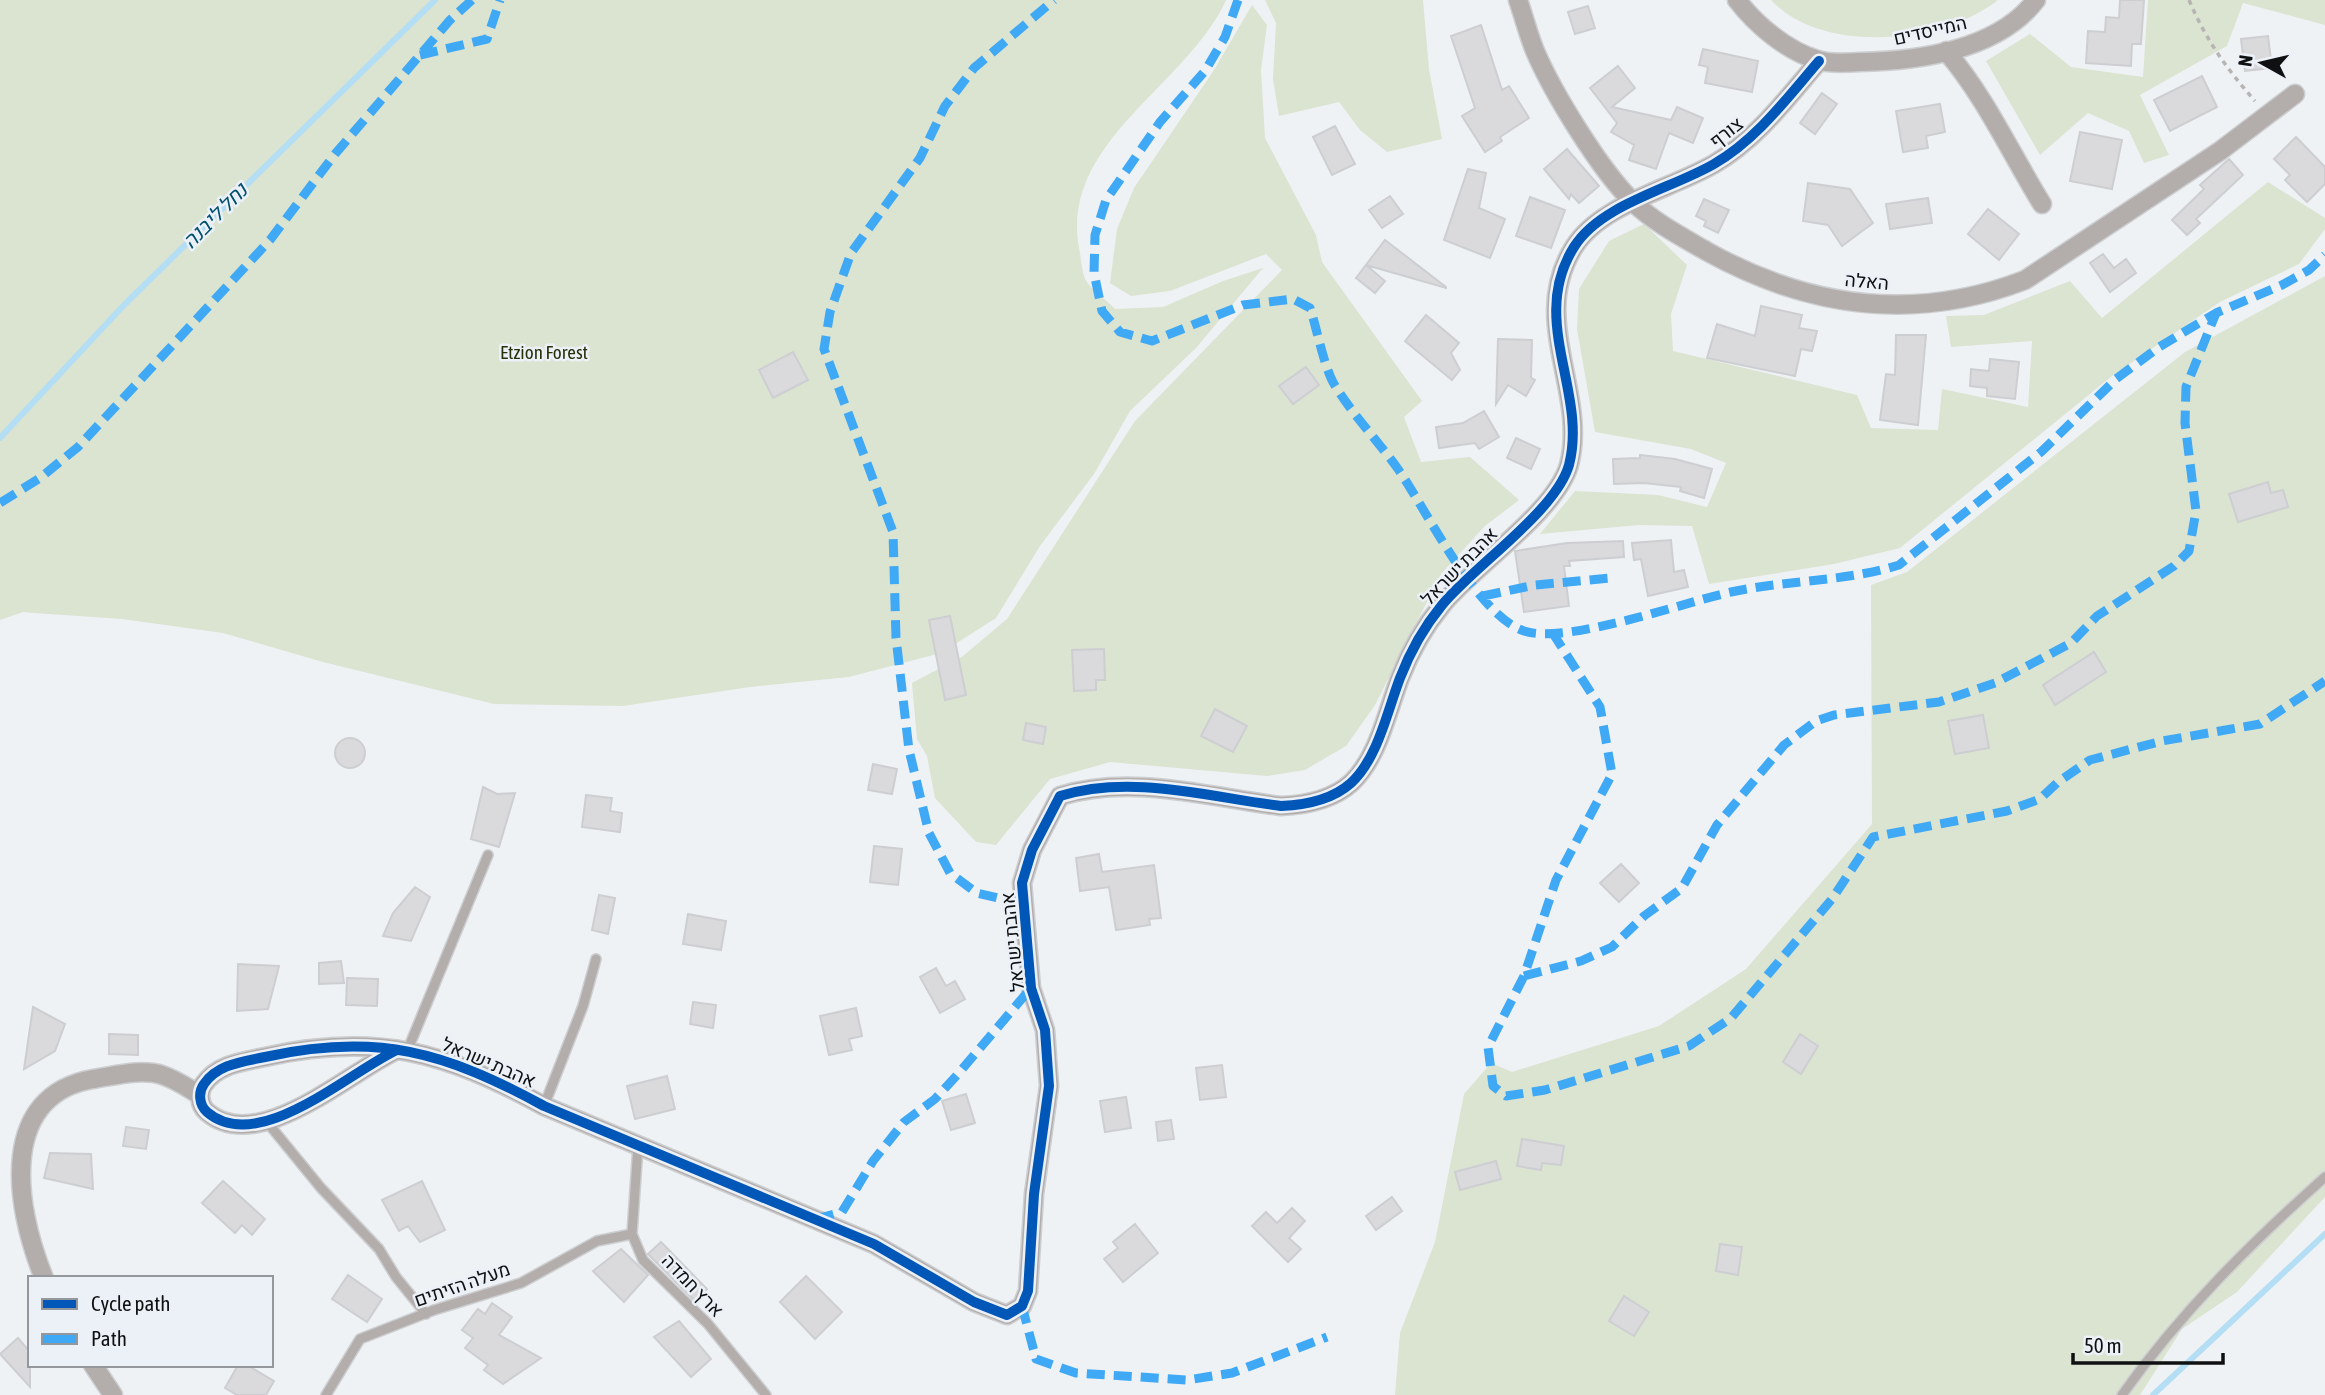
<svg xmlns="http://www.w3.org/2000/svg" width="2325" height="1395" viewBox="0 0 2325 1395" font-family="'Asap Condensed',Heebo,sans-serif">
	<style>
		.green { fill: #dbe3d1 }
		.lines { fill: none; stroke-linecap: round; stroke-linejoin: round }
		.stream { stroke: #b4def4; stroke-width: 6 }
		.building { fill: #dadadd; stroke: #cdced1; stroke-width: 2 }
		.lane-casing { stroke: #ccced0; stroke-width: 12 }
		.street-casing { stroke: #ccced0; stroke-width: 21 }
		.path { stroke: #b7b5b4; stroke-width: 3.5; stroke-dasharray: 5 5; stroke-linecap: butt }
		.lane { stroke: #b3adac; stroke-width: 9 }
		.street { stroke: #b3adac; stroke-width: 18 }
		.quiet { stroke: #3fa9f5; stroke-width: 9; stroke-dasharray: 18 9; stroke-linecap: butt }
		.cycleway-casing { stroke: #ecf1f8; stroke-width: 15 }
		.cycleway { stroke: #0057b8; stroke-width: 10 }
		.labels { text-anchor: middle; stroke-width: 5; stroke-linejoin: round; paint-order: stroke }
		.street-label { font-size: 19px; fill: #0f1012; stroke: #ecf1f8 }
		.park-label { font-size: 19px; fill: #283109; stroke: #ecf1f8 }
		.water-label { font-size: 21px; font-style: italic; fill: #00506e; stroke: #ecf1f8 }
	</style>
	<rect width="100%" height="100%" fill="#eff2f5"/>
	<path class="green" d="M0,0H1226C1187,87 1056,143 1080,253C1081,260 1082,271 1085,279C1090,289 1107,300 1115,309L1163,307L1223,281L1263,268L1196,348L1130,411L1094,474L1040,546L996,618L941,653L849,677L750,687L623,706L494,704L323,662L223,633L122,619L34,613L23,612L0,620Z
		M1265,0H1423L1429,69L1442,139L1387,152L1360,130L1339,102L1279,116L1273,79L1276,23Z
		M1771,0H1998C1943,44 1822,55 1771,0Z
		M2148,0H2325V25L2243,3L2227,46L2140,95L2169,155L2144,163L2129,131L2088,113L2040,155L1986,61L2030,34L2071,67L2143,77Z
		M1252,5L1267,25L1261,70L1265,138L1316,235L1322,262L1422,401L1404,417L1421,462L1470,457L1519,500L1485,526L1441,574L1375,705L1346,746L1305,770L1267,776L1110,762L1050,779L996,845L976,842L935,798L927,756L917,739L912,683L963,656L1007,619L1135,421L1282,270L1266,254L1170,291L1131,296L1110,283L1117,229L1134,188L1214,70Z
		M2268,182L2325,218V229L2299,264L2220,302L2112,376L1900,548L1834,564L1709,584L1692,526L1639,525L1540,534L1575,491L1658,495L1707,507L1726,463L1691,449L1595,432L1577,329L1579,289L1609,241L1644,224L1687,265L1671,314L1673,351L1857,395L1871,428L1938,430L1942,389L2028,407L2032,341L1951,347L1946,316L1984,315L2070,281L2102,318Z
		M2325,276V1197L2237,1292L2182,1329L2140,1395H1395L1400,1333L1435,1242L1464,1094L1491,1063L1512,1072L1659,1026L1746,969L1872,824L1871,585L1907,572L2185,352Z"/>
	<g class="lines">
		<path class="stream" d="M0,438L124,305L435,0
			M2153,1395L2325,1234"/>
	</g>
	<path class="building" d="M2120,0H2144L2141,44H2132L2131,66L2086,63L2088,31L2105,32L2106,17L2119,18Z
		M1588,6L1595,28L1575,34L1568,12Z
		M1481,25L1502,90L1509,86L1529,118L1500,137L1502,141L1485,152L1462,116L1475,108L1451,36Z
		M2268,36L2272,68L2245,71L2241,39Z
		M1703,49L1758,61L1752,92L1705,83L1708,67L1699,65Z
		M1618,66L1635,88L1612,107L1671,120L1677,107L1703,118L1693,143L1669,133L1656,169L1629,160L1634,145L1611,132L1617,123L1590,88Z
		M2202,76L2217,107L2170,131L2154,100Z
		M1822,93L1837,104L1815,134L1800,123Z
		M1940,104L1945,132L1926,136L1928,148L1903,152L1896,111Z
		M1335,126L1355,164L1332,175L1313,137Z
		M2080,132L2122,140L2112,189L2070,181Z
		M2296,137L2325,167V184L2307,202L2285,180L2290,175L2274,159Z
		M1567,149L1599,186L1579,203L1571,194L1569,199L1544,169Z
		M2229,159L2243,175L2196,219L2200,223L2187,235L2172,220L2204,189L2200,185Z
		M1468,169L1486,173L1479,208L1505,219L1490,258L1444,240Z
		M1808,183L1850,189L1873,223L1842,246L1828,225L1803,221Z
		M1390,196L1403,214L1382,228L1369,210Z
		M1530,197L1565,210L1551,248L1516,236Z
		M1928,198L1932,223L1890,229L1886,204Z
		M1704,199L1729,210L1718,233L1704,226L1706,221L1696,216Z
		M1988,209L2019,234L1999,260L1968,234Z
		M1385,240L1446,287V288L1366,265L1385,281L1375,293L1356,278Z
		M2103,254L2114,268L2126,259L2136,273L2110,292L2090,263Z
		M1761,306L1802,315L1799,328L1817,331L1812,351L1801,349L1795,376L1707,358L1717,324L1755,336Z
		M1426,315L1459,343L1451,353L1460,370L1452,380L1405,341Z
		M1896,335H1926L1918,425L1880,420L1886,374L1895,375Z
		M1498,339L1532,340L1531,378L1535,380L1526,396L1508,385L1496,404Z
		M793,352L808,380L773,398L759,370Z
		M1990,359L2019,362L2015,399L1987,396V388L1970,386L1971,369L1989,371Z
		M1306,367L1319,385L1293,404L1279,386Z
		M1484,411L1499,437L1479,449L1475,443L1439,448L1436,427L1463,423Z
		M1516,438L1540,449L1531,469L1507,458Z
		M1640,455L1675,459L1712,469L1704,498L1680,491L1681,487L1644,483L1614,484L1613,459L1640,458Z
		M2268,482L2271,493L2283,490L2288,507L2238,522L2229,494Z
		M1671,540L1674,572L1684,570L1688,587L1648,596L1641,559L1634,560L1632,543Z
		M1623,541L1624,557L1569,561L1570,566H1564L1569,606L1524,612L1515,551L1567,543Z
		M950,616L966,695L945,700L929,620Z
		M1104,649L1105,680H1096V690L1074,691L1072,650Z
		M2094,652L2106,672L2055,705L2043,685Z
		M1215,709L1247,726L1233,752L1201,736Z
		M1983,715L1989,748L1955,754L1948,721Z
		M1026,723L1046,727L1043,744L1023,740Z
		M335 753a15 15 0 1 1 30 0a15 15 0 1 1-30 0Z
		M873,764L897,769L892,794L868,790Z
		M483,787L497,794L515,793L499,847L471,839Z
		M586,795L612,798L610,811L622,813L620,832L582,827Z
		M874,846L902,849L898,885L870,882Z
		M1099,854L1102,872L1154,865L1161,918L1149,919L1150,925L1116,930L1109,887L1080,891L1076,858Z
		M1621,864L1639,883L1619,902L1600,883Z
		M415,887L430,897L411,941L383,936L393,913Z
		M599,895L615,898L608,934L592,930Z
		M688,914L726,921L721,950L683,944Z
		M341,961L344,983L319,984V963Z
		M238,964L279,966L268,1009L237,1011Z
		M936,968L946,986L955,981L965,999L940,1013L920,977Z
		M347,978L378,979L377,1006L346,1005Z
		M693,1002L716,1005L713,1028L690,1024Z
		M33,1007L65,1024L55,1051L24,1069Z
		M856,1008L862,1036L849,1039L852,1050L829,1055L820,1016Z
		M109,1034L138,1035V1055L109,1054Z
		M1800,1034L1818,1046L1801,1074L1783,1062Z
		M1222,1065L1226,1097L1200,1100L1196,1068Z
		M667,1076L675,1109L635,1119L627,1086Z
		M966,1094L975,1123L951,1130L942,1101Z
		M1126,1097L1131,1128L1105,1132L1100,1101Z
		M1171,1120L1174,1139L1158,1141L1156,1122Z
		M126,1127L149,1130L146,1149L123,1146Z
		M1522,1139L1564,1146L1561,1165L1542,1163L1541,1170L1517,1166Z
		M50,1153L91,1154L93,1189L44,1178Z
		M1496,1161L1501,1179L1460,1190L1455,1172Z
		M223,1181L265,1219L252,1235L242,1225L235,1233L202,1203Z
		M422,1181L445,1230L420,1242L408,1226L399,1231L382,1200Z
		M1392,1197L1402,1211L1376,1230L1366,1216Z
		M1292,1208L1305,1221L1289,1238L1301,1249L1288,1262L1252,1226L1266,1212L1277,1223Z
		M1135,1224L1158,1253L1123,1282L1104,1259L1118,1248L1113,1242Z
		M661,1242L707,1289L696,1302L648,1254Z
		M1720,1244L1742,1247L1738,1275L1716,1271Z
		M621,1249L648,1275L624,1302L593,1271Z
		M348,1275L382,1299L367,1322L332,1299Z
		M806,1276L842,1312L815,1339L780,1302Z
		M1624,1296L1649,1312L1634,1336L1609,1321Z
		M492,1303L512,1317L499,1335L541,1358L503,1384L484,1370L488,1365L465,1348L473,1338L462,1330L478,1309L485,1314Z
		M679,1321L711,1359L691,1377L654,1337Z
		M18,1338L30,1352V1387L0,1354Z
		M238,1365H247L274,1381L266,1395H237L225,1388Z"/>
	<g class="lines">
		<defs>
			<path id="lane" d="M408,1049L488,855
				M544,1106L583,1006L596,959
				M267,1122L321,1188L379,1249L396,1277L426,1314
				M638,1146L632,1234L643,1260L708,1324L766,1395
				M326,1395L360,1339L434,1310L521,1283L597,1241L632,1234
				M2122,1395C2180,1313 2250,1244 2325,1177"/>
			<path id="street" d="M1518,0C1524,17 1528,34 1535,51C1553,93 1600,170 1633,202C1655,223 1682,237 1708,252C1809,308 1916,322 2025,280L2220,151L2295,94
				M1737,0C1756,25 1787,51 1818,60C1830,64 1847,63 1860,62C1919,61 1998,50 2036,0
				M1946,51C1986,98 2010,152 2042,204
				M397,1050C349,1072 258,1156 207,1112C199,1105 198,1092 204,1084C218,1064 242,1062 265,1057C377,1032 445,1052 544,1106L874,1244L974,1302L1007,1315L1022,1306L1028,1291L1034,1194L1049,1086L1045,1030L1031,988L1022,883L1032,850L1060,796C1131,774 1209,797 1281,806C1305,805 1332,800 1351,783C1378,758 1387,712 1400,678C1410,652 1424,627 1442,605C1474,566 1556,511 1569,465C1588,392 1528,320 1574,247C1601,204 1671,189 1714,164C1757,139 1787,98 1819,61
				M44,1278C13,1202 0,1095 93,1079C114,1076 141,1068 162,1075C175,1079 188,1088 200,1095
				M93,1365L113,1395"/>
		</defs>
		<use href="#lane" class="lane-casing"/>
		<use href="#street" class="street-casing"/>
		<path class="path" d="M2189,0C2206,40 2226,68 2255,101"/>
		<use href="#lane" class="lane"/>
		<use href="#street" class="street"/>
		<path class="quiet" d="M1238,0L1225,37L1205,71L1160,122L1106,200L1095,235L1094,273L1102,311L1120,332L1152,341L1243,305L1293,299L1310,308C1317,329 1324,367 1334,384C1352,414 1378,441 1398,469C1427,511 1477,615 1524,631C1566,645 1685,602 1731,592C1787,580 1844,582 1899,565L2041,452L2116,379L2159,347L2216,313L2282,285L2309,270L2325,255
			M420,55L487,39L500,0
			M0,503L40,478L78,447L270,240L335,154L450,20L472,0
			M1483,596L1535,585L1610,578
			M1552,632L1600,707L1612,774L1556,880L1524,976L1488,1047L1493,1086L1506,1096L1545,1090L1689,1046L1731,1018L1832,899L1873,837L2007,811L2040,799L2058,782L2090,760L2162,741L2260,724L2325,681
			M1023,904L977,893L950,873L929,833L909,750L896,638L893,532L824,349L830,312L851,253L920,158L945,106L974,68L1054,0
			M1524,976L1581,961L1612,947L1644,916L1682,888L1717,825L1784,745L1816,721L1834,715L1939,702L1995,683L2071,643L2097,616L2174,566L2189,551L2196,511L2185,423L2186,387L2216,313
			M816,1219L842,1212L873,1161L904,1122L935,1099L958,1074L1031,988
			M1022,1306L1036,1359L1076,1373L1187,1380L1232,1373L1327,1337"/>
		<defs>
			<path id="cycleway" d="M397,1050C349,1072 258,1156 207,1112C199,1105 198,1092 204,1084C218,1064 242,1062 265,1057C377,1032 445,1052 544,1106L874,1244L974,1302L1007,1315L1022,1306L1028,1291L1034,1194L1049,1086L1045,1030L1031,988L1022,883L1032,850L1060,796C1131,774 1209,797 1281,806C1305,805 1332,800 1351,783C1378,758 1387,712 1400,678C1410,652 1424,627 1442,605C1474,566 1556,511 1569,465C1588,392 1528,320 1574,247C1601,204 1671,189 1714,164C1757,139 1787,98 1819,61"/>
		</defs>
		<use href="#cycleway" class="cycleway-casing"/>
		<use href="#cycleway" class="cycleway"/>
	</g>
	<g class="labels">
		<g class="street-label">
			<text transform="translate(1930 30) rotate(-13)" y="7">המייסדים</text>
			<text transform="translate(1726 132) rotate(-38)" y="7">צורף</text>
			<text transform="translate(1867 281) rotate(5)" y="7">האלה</text>
			<text transform="translate(1459 566) rotate(-46)" y="7">אהבת ישראל</text>
			<text transform="translate(1012 942) rotate(-96)" y="7">אהבת ישראל</text>
			<text transform="translate(489 1062) rotate(23)" y="7">אהבת ישראל</text>
			<text transform="translate(462 1284) rotate(-19)" y="7">מעלה הזיתים</text>
			<text transform="translate(693 1285) rotate(46)" y="7">ארץ חמדה</text>
		</g>
		<g class="park-label">
			<text x="544" y="359">Etzion Forest</text>
		</g>
		<g class="water-label">
			<text transform="translate(215 216) rotate(-45)" y="7">נחל ליבנה</text>
		</g>
	</g>
	<rect x="28" y="1276" width="245" height="91" fill="#ecf1f8" stroke="#94979c" stroke-width="2"/>
	<rect x="42" y="1299" width="35" height="10" fill="#0057b8" stroke="#94979c" stroke-width="2"/>
	<text x="91" y="1311" font-size="21" fill="#0f1012">Cycle path</text>
	<rect x="42" y="1334" width="35" height="10" fill="#3fa9f5" stroke="#94979c" stroke-width="2"/>
	<text x="91" y="1346" font-size="21" fill="#0f1012">Path</text>
	<g transform="translate(2262 63) rotate(278)" stroke="#ecf1f8" stroke-width="5" paint-order="stroke">
	<path d="M0-5L12 26L0 18L-12 26Z" fill="#0f1012"/>
	<text y="-10" font-size="19" font-weight="bold" text-anchor="middle" fill="#0f1012">N</text>
	</g>
	<path d="M2073 1353v10h150v-10" fill="none" stroke="#0f1012" stroke-width="3.5"/>
	<text x="2084" y="1353" font-size="21" fill="#0f1012" stroke="#ecf1f8" stroke-width="5" paint-order="stroke">50 m</text>
</svg>
